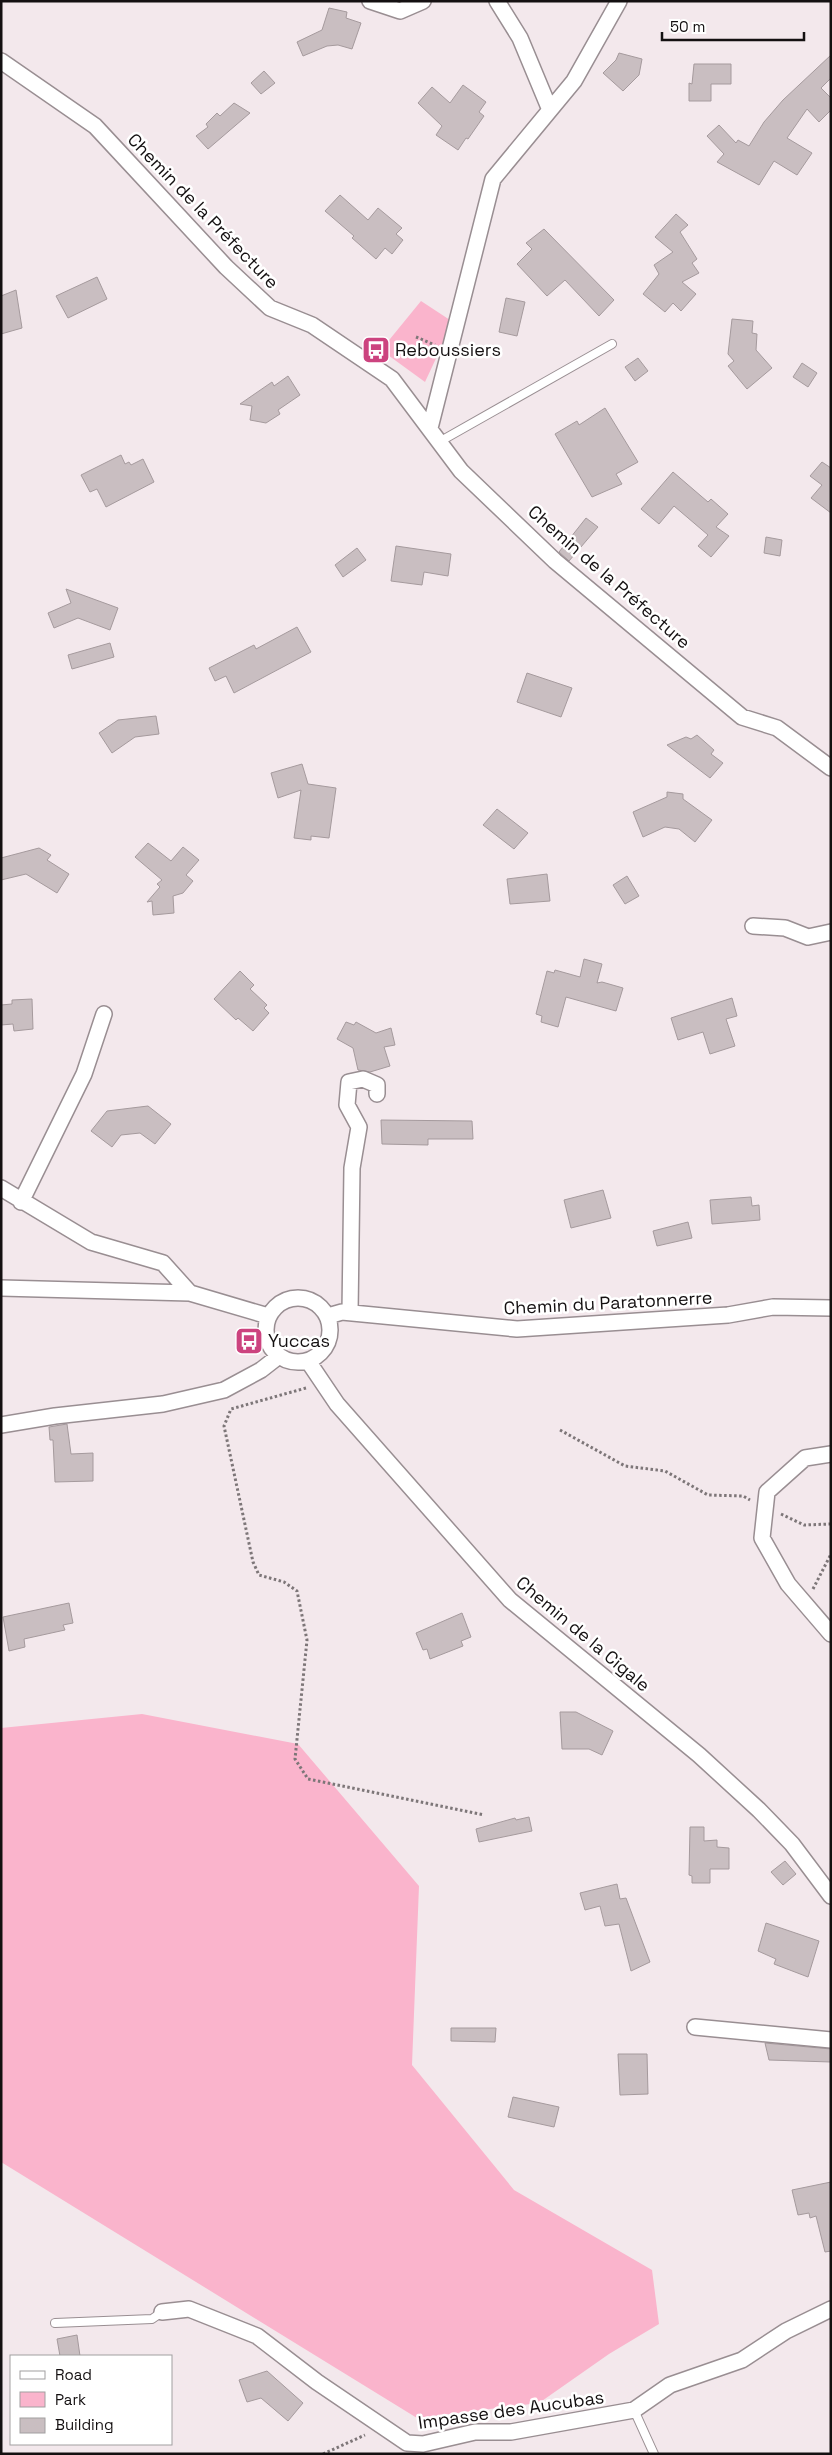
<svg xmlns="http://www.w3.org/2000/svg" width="832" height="2455" viewBox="0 0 832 2455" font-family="'Space Grotesk',sans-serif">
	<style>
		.green { fill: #fab4cc }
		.building { fill: #c9bec1; stroke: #a59a9d }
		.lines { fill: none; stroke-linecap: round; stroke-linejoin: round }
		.service-casing { stroke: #998e92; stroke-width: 10 }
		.minor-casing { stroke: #998e92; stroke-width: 18 }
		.path { stroke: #7d7678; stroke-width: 3; stroke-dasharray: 2.5 2.5; stroke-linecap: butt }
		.service { stroke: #fff; stroke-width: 8 }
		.minor { stroke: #fff; stroke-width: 15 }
		.labels { text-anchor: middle; stroke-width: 5; stroke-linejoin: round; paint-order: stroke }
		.street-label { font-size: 18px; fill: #141011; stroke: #fff }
		.poi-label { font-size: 18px; fill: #141011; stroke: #fff; text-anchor: start }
	</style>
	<rect width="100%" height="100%" fill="#f3e8ec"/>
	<path class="green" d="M421,301L453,322L425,382L381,350Z
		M142,1714L298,1744L419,1886L412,2065L514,2190L652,2270L659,2324L609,2354L539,2403L417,2418L1,2162V1728Z"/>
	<path class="building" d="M329,8L347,12L346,18L361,23L352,49L338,45L327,46L303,56L297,42L322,30Z
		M619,53L642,59L639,75L623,91L603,73L616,60Z
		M831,55V78L821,88L831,98V110L819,122L807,109L787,138L812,153L797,175L774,161L759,185L717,162L724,154L707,136L719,125L736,143L738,140L749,146L764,122L783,100Z
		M694,64H731V84H711V101H689V83L692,84Z
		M264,71L275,83L261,94L251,83Z
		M463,85L486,102L479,112L484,116L468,139L466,138L458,150L436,135L442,126L418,103L432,87L450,103Z
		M234,103L250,113L208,149L196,136L208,127L206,124L217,113L220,116Z
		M340,195L368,220L378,208L402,228L396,234L403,240L392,254L385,248L376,259L352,238L354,236L325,211Z
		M676,214L688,225L680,232L697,259L692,263L699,273L682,282L696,294L681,311L673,303L665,312L643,294L659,274L654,265L673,252L655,237Z
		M544,229L614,300L599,316L565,280L547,296L517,264L532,249L526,243Z
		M97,277L107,299L68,318L56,296Z
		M16,290L22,328L1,334V296Z
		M506,298L525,302L517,336L499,332Z
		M732,319L753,321L752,333L757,334L756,350L772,368L747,389L728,366L734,361L728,354Z
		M638,358L648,371L635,381L625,367Z
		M802,363L817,373L808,387L793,377Z
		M288,376L300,395L278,410L280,414L266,423L250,420L252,406L240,404L272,382L274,386Z
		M605,408L638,462L616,474L622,484L592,497L555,434L577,421L579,425Z
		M121,455L125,464L129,462L131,465L143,459L154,482L106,507L97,489L90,492L81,475Z
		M822,462L831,468V513L811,498L822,485L810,476Z
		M673,472L708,502L711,499L728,514L716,527L729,536L711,557L698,546L708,535L674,506L659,524L641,509Z
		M586,518L598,527L569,561L559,552Z
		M766,537L782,540L780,556L764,553Z
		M396,546L451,554L448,576L424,572L422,585L391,581Z
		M357,548L366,560L343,577L335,565Z
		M66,589L118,608L110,630L78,618L54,628L48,613L71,603Z
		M297,627L311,652L234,693L226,676L215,681L209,668L254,645L256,649Z
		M110,643L114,657L72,669L68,655Z
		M527,673L572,688L561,717L517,702Z
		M156,716L159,734L135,737L112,753L99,733L118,720Z
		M697,735L714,750L711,754L723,763L710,778L667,745L686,737L691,739Z
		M302,764L308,784L336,788L329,838L311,836V840L294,838L301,790L278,798L271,773Z
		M667,792L683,794V799L712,820L695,842L679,829L665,827L643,837L633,812L667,797Z
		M497,809L528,833L514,849L483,825Z
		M148,843L171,861L183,847L199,860L186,875L193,881L183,893L173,896L174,913L153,915L152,901L147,902L160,887L157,884L162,880L135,857Z
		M39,848L51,855L47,860L69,874L57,893L26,874L1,880V858Z
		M547,874L550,901L510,904L507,879Z
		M627,876L639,896L625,904L613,885Z
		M584,959L602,964L597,983L602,982L623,988L616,1011L566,997L558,1027L541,1022L542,1016L536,1014L547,971L554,973L555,970L580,977Z
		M240,971L254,985L250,989L267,1005L264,1008L269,1013L253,1031L238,1018L236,1020L214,999Z
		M732,998L737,1016L726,1019L735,1046L710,1054L703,1032L678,1040L671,1018Z
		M32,999L33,1029L14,1031L13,1024L1,1025V1005L12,1004V1000Z
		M346,1022L354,1025L356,1022L376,1033L391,1028L395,1045L384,1047L390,1066L370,1072L358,1070L353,1048L337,1039Z
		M148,1106L171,1124L155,1144L140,1133L121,1135L112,1147L91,1131L107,1111Z
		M381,1120L472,1121L473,1139H428V1145L382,1144Z
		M603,1190L611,1218L571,1228L564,1200Z
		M751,1197L752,1206L759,1205L760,1220L712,1224L710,1200Z
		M688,1222L692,1238L657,1246L653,1231Z
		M67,1424L71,1454L93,1453V1481L55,1482L53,1440H50L49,1427Z
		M69,1603L73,1623L63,1625L65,1630L24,1639L25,1647L9,1651L3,1617Z
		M462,1613L471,1637L461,1641L463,1646L430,1659L427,1649L423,1650L416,1633Z
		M560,1712H576L613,1731L602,1755L589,1749H562Z
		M529,1817L532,1831L479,1842L476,1829L515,1818L516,1820Z
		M690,1827H704V1841L717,1840V1847L729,1848V1869H710V1883H692V1876L689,1875Z
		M785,1861L796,1874L783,1885L771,1872Z
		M617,1884L620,1899L626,1898L650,1962L631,1971L619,1924L605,1926L600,1906L585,1910L580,1893Z
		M766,1923L819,1941L808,1977L774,1964L776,1959L758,1951Z
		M451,2028H496L495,2042L451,2041Z
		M765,2043L831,2049V2062L769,2060Z
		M618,2054H647L648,2094L620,2095Z
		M513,2097L559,2107L554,2127L508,2117Z
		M831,2182V2251L825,2252L816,2216L810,2218L809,2213L798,2215L792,2190Z
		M77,2335L80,2356H60L57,2339Z
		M267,2371L303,2403L288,2421L261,2398L247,2402L239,2380Z"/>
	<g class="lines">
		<defs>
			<path id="service" d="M439,442L612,344
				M55,2323L152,2319L162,2312
				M634,2410L654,2454"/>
			<path id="minor" d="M370,1L400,11L423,1
				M497,1L520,38L550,110
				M1,61L95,126L226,267L270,308L312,325L392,379L461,471L555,561L742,717L777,728L831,768
				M430,428L493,179L574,81L619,1
				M753,926L785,928L808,937L831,932
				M1,1188L91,1242L163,1263L190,1293L268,1316
				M21,1202L84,1074L104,1014
				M1,1288L190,1293
				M266 1330a32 32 0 1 1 64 0a32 32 0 1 1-64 0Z
				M350,1313L352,1168L359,1127L347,1105L349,1082L363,1079L377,1085V1094
				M328,1316L342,1312L517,1329L728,1315L773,1307L831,1308
				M308,1361L337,1404L510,1600L699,1755L759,1810L792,1844L831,1896
				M1,1425L55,1416L163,1404L224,1390L261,1370L279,1356
				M831,1454L805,1458L767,1492L762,1538L788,1584L831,1634
				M695,2027L831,2040
				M162,2312L189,2309L257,2336L317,2382L407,2443L423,2444L475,2432H511L634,2410L670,2385L742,2360L786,2331L831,2309"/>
		</defs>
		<use href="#service" class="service-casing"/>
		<use href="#minor" class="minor-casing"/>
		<path class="path" d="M416,337L435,345
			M306,1388L231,1409L224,1426L253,1562L259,1575L284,1582L297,1591L307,1640L295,1759L308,1779L484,1815
			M560,1430L625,1466L665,1471L708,1495L743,1496L750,1500
			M781,1514L804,1525L831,1524
			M813,1589L831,1554
			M323,2454L365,2435"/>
		<use href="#service" class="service"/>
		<use href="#minor" class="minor"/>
	</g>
	<defs>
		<symbol id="bus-square" viewBox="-11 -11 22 22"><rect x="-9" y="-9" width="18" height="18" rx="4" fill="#cc437f" stroke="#fff"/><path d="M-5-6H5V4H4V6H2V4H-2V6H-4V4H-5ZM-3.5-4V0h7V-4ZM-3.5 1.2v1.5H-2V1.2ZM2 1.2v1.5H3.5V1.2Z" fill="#fff"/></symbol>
	</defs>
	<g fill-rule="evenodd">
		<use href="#bus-square" x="360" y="334" width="32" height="32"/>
		<use href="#bus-square" x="233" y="1325" width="32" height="32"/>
	</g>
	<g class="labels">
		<g class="street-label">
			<text transform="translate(203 211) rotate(46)" y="6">Chemin de la Préfecture</text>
			<text transform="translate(609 577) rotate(41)" y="6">Chemin de la Préfecture</text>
			<text transform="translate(608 1303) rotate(-3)" y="6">Chemin du Paratonnerre</text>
			<text transform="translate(583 1634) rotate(40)" y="6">Chemin de la Cigale</text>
			<text transform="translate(511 2410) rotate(-8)" y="6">Impasse des Aucubas</text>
		</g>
		<g class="poi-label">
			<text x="395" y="356">Reboussiers</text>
			<text x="268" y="1347">Yuccas</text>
		</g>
	</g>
	<rect width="832" height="2455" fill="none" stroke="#141011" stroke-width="5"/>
	<rect x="10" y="2355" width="162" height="90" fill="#ffffff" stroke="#a19fa0"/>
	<rect x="20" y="2371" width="25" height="8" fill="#ffffff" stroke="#a19fa0"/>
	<text x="55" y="2380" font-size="15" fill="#141011">Road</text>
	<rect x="20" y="2392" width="25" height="15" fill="#fab4cc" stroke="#a19fa0"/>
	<text x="55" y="2405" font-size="15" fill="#141011">Park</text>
	<rect x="20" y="2418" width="25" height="15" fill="#c9bec1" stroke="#a19fa0"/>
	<text x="55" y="2430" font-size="15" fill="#141011">Building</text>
	<path d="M662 32v8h142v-8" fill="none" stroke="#141011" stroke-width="2.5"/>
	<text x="670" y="32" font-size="15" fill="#141011" stroke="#ffffff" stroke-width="4" paint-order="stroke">50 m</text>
</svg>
